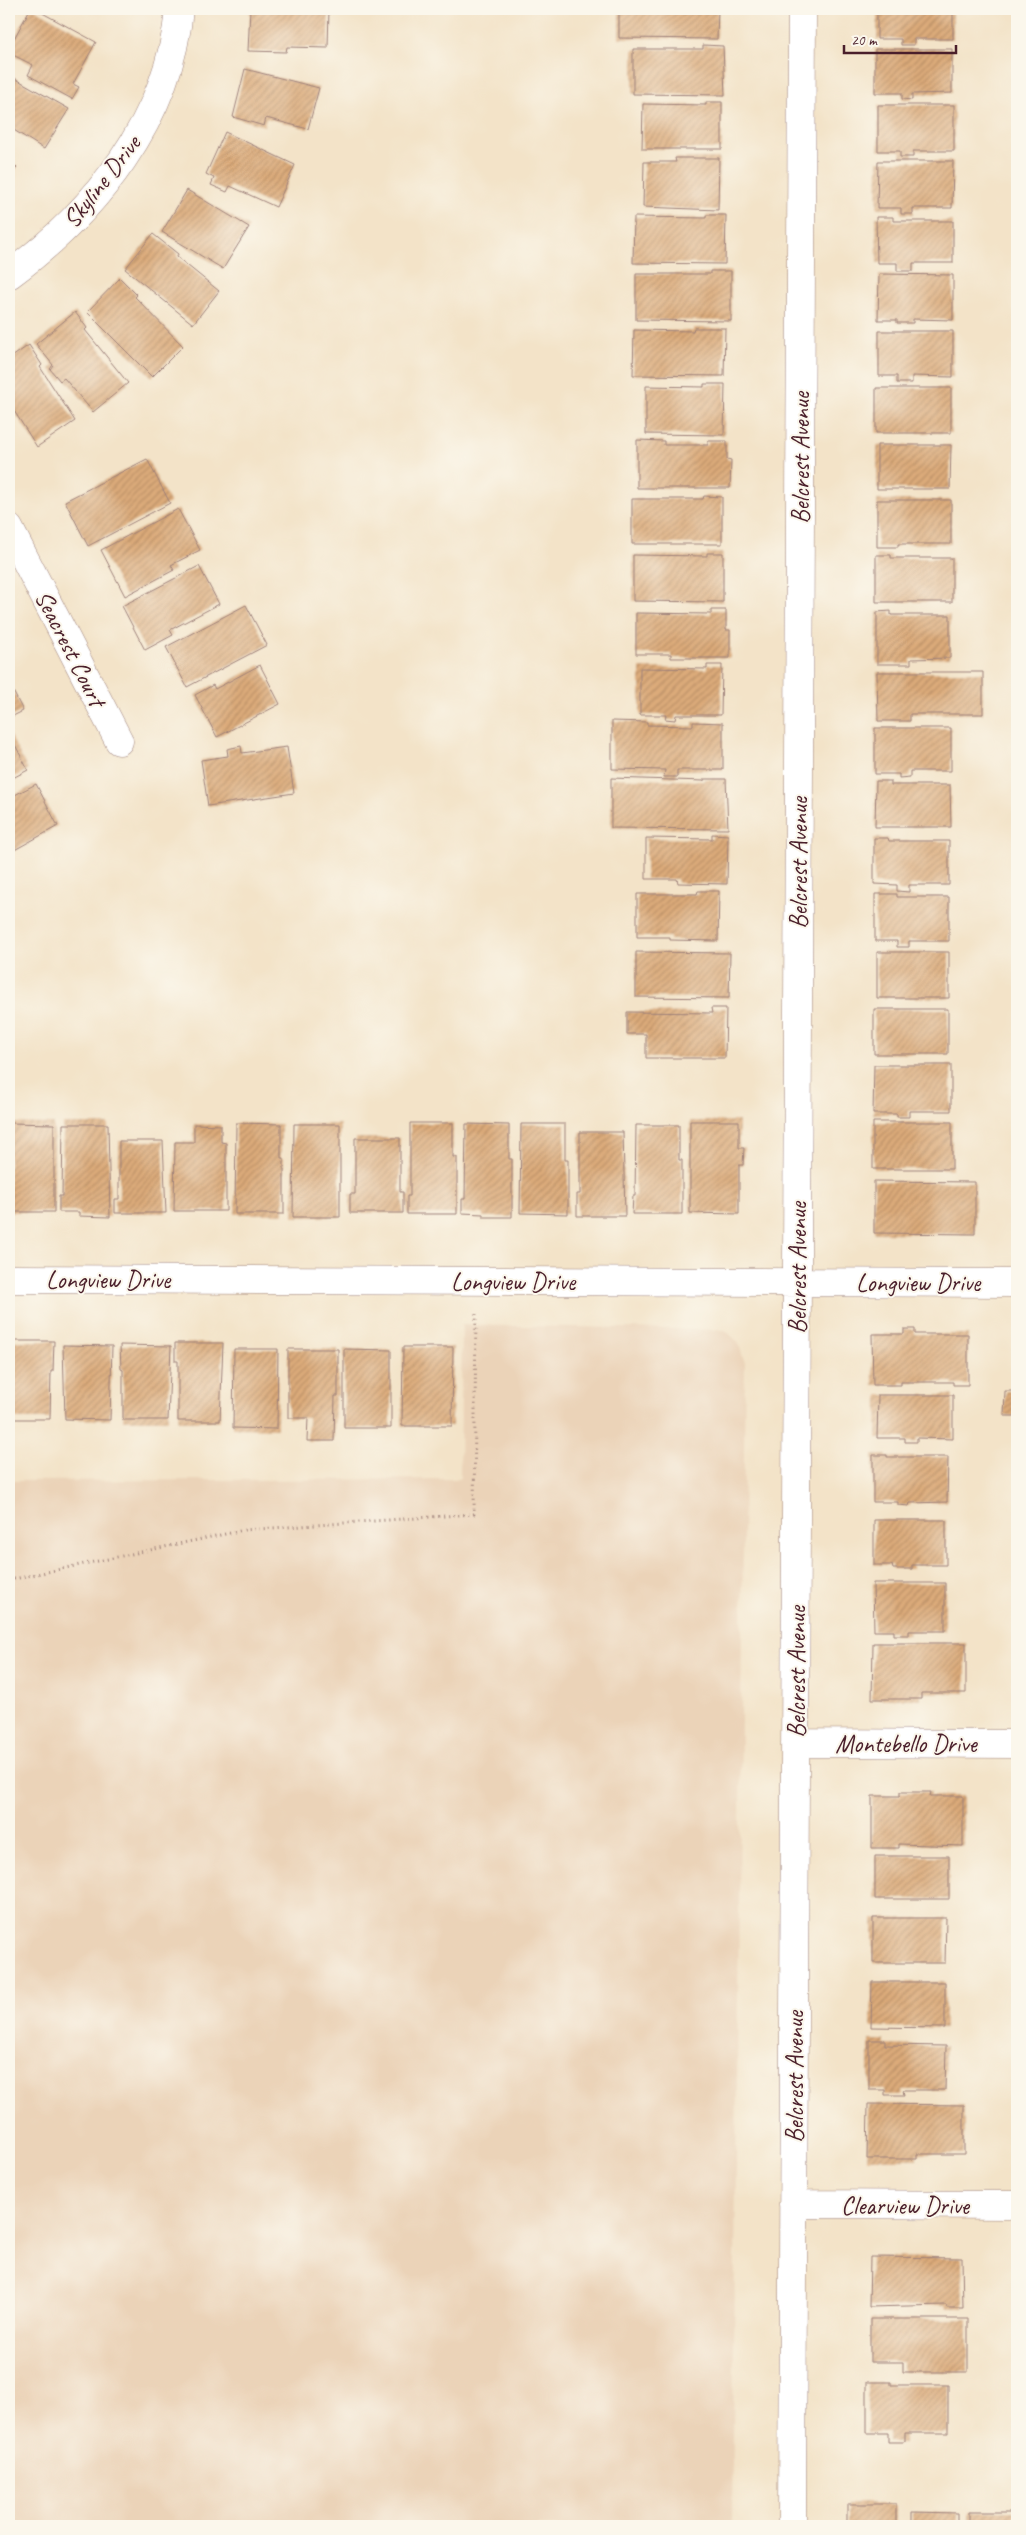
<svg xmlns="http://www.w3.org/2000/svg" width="1026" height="2535" viewBox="0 0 1026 2535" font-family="Caveat,sans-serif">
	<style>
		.built { fill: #ebd3b8 }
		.building { fill: url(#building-hatch) }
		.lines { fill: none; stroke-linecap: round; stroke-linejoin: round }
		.minor-casing { stroke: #9e817a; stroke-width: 29 }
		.path { stroke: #9e817a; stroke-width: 3; stroke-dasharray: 1 4; stroke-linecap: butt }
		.minor { stroke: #fff; stroke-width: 28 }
		.labels { text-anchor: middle; stroke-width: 4; stroke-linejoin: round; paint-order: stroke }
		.street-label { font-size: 25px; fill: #4a1f2b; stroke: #fbf7ec }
	</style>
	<defs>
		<pattern id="building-hatch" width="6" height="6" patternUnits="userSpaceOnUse" patternTransform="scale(1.25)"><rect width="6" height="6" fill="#dcab7a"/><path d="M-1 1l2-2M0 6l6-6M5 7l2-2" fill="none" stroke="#b48b64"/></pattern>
	</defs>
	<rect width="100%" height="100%" fill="#fbf7ec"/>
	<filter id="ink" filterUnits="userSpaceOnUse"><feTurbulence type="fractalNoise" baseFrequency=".02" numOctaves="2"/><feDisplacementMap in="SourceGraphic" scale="10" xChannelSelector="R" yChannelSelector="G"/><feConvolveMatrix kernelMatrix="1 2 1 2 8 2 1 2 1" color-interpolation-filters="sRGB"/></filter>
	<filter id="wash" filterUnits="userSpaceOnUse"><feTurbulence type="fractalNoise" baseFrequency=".0096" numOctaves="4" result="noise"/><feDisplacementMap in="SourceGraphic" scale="20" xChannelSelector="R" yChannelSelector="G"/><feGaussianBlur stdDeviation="1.12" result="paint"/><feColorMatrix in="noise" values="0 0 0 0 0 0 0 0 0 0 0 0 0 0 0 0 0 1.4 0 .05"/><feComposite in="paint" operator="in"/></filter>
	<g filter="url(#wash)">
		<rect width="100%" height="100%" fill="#f3e3c8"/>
		<path class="built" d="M462,1325L725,1330L738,1342L745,1363L732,2526H9V1481L460,1479Z"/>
		<g id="blocks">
			<path class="building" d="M30,9H35L96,42L73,84L79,87L72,99L28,75L33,65L9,53V48Z
				M250,9H329L328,48L287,47L286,52L248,51Z
				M619,9H718L717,39L619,38Z
				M877,9H953V39H914V45H901V39H877Z
				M703,45L723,46L725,95L633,94V49H703Z
				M875,49H952V93L912,94V100L902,99V93H875Z
				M245,69L319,88L308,129L266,118L264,126L233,117Z
				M9,75L69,109L44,149L9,127Z
				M706,102H722V149H642L643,104L706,105Z
				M878,105H954V151H913V157H900V151H878Z
				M225,132L295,165L276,207L230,186L227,192L211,185L214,178L206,174Z
				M675,158H719L718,210L643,207L644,162H676Z
				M9,159L17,168L9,176Z
				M878,161H953L952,208H913V214H901V208H877Z
				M187,190L249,227L223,269L162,232Z
				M706,215H726L725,264L633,263L634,217L706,218Z
				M876,217H893V221H953V263H913V271H897V263H877Z
				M153,234L178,254L177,257L219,291L193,324L125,269Z
				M710,271H731V321L636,320V274H710Z
				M879,274L953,275V320L913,319V323H897V320H878Z
				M120,278L137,295L135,297L183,346L152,377L87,312Z
				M75,312L87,328L85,330L128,383L93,412L64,378L60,381L50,369L53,365L36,344Z
				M694,328H725L724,376L633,375L634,330L693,331Z
				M879,331H953V377L912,376V383H897V376H879Z
				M29,345L42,365L40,367L75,421L37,447L9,403V359Z
				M704,384H725L724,435L646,434V386L704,387Z
				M876,388H951V433H876Z
				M637,440L664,441V445H708V441H727V459L731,460L730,488H637Z
				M877,445H951L950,489H877Z
				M147,459L170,503L88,546L65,501Z
				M704,496L722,497V544H632V499H703Z
				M877,500H951V544H898V547H877Z
				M178,509L200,550L171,565L174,570L125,596L101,550Z
				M707,553H723V602L633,601V555L707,556Z
				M876,555H891V558H952V602H876Z
				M199,566L219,604L170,630L173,635L145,650L122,606Z
				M246,605L267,645L187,687L166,647Z
				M711,610H726V630H730V658H671V654H636V613L711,614Z
				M891,611V615H950V658L911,659V664H877V612Z
				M260,665L280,704L217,737L195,695L213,685L215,689Z
				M707,665H722L721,715H676L675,720L665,719L666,715H640V668L707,669Z
				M877,672H983V714H910V721H878Z
				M9,683L23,711L9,718Z
				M612,721L647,722V725L693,726V722L723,723V770H677V777H664L665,770L612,769Z
				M875,728H951V771H910V777L899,778V774H875Z
				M9,733L28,770L9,780Z
				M241,746L242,753L287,747L294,793L208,806L201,760L228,756L227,749Z
				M611,778L704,781V779H726L728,829L611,828Z
				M876,781H891V785H950L951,827H875Z
				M36,784L58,826L9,853V798Z
				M712,834L728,835L727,884L678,883L677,879H646V838L712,839Z
				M874,838H888L889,841H949V885H909V892L897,891V885L874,884Z
				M698,891H719L718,941L670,940V937H637V894H697Z
				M875,894H897V897H949V941H909V947H897V941H875Z
				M636,952L730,953L729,998L636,997Z
				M877,952H949V998H877Z
				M711,1008H726L725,1058H646V1034H627V1012L712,1013Z
				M874,1009H948V1054H874Z
				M874,1065H951V1111H909V1117H897V1114H873Z
				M690,1121H739V1148H744L743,1165H739V1214L690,1213Z
				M873,1122H952V1169H873Z
				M9,1123L54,1124V1212H9Z
				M236,1123L281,1124V1158H284V1214H235Z
				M410,1123H453V1157H457V1214H407V1196H410Z
				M63,1124H108L110,1217L79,1216V1212H59V1196H62Z
				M194,1124L221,1125V1142L226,1143V1211H174L175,1142H194Z
				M294,1124H340V1217H293Z
				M466,1124L509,1125V1159H512V1217H483V1214L462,1213V1199H465Z
				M521,1124H565V1160H568V1214L520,1213Z
				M636,1125H679V1160H682V1214H632L633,1196H635Z
				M580,1132H623L625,1216H577V1194H580Z
				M355,1138H400V1192H403V1213H350V1194H355Z
				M119,1141H163L166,1213H115V1199H119Z
				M874,1181L975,1182V1234L874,1233Z
				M904,1329H915V1334H968V1385H953V1382H901V1385H873L872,1334H904Z
				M9,1341H54L53,1371H51L50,1419H9Z
				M175,1343H223L220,1421H178V1361H175Z
				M63,1345L112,1346L110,1420L65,1419Z
				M120,1345L171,1346L168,1420H123V1370L121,1369Z
				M403,1347H453L452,1426H402Z
				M234,1349H278L277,1429L233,1428Z
				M288,1349H338V1396H335L334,1441H307L308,1418H288Z
				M344,1349L391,1350V1428H344Z
				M1005,1391H1017V1416H1004Z
				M878,1395H953V1439L917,1438V1442H905V1438H877Z
				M873,1455H887V1457H948L947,1502L910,1503L909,1506L898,1505V1502H873Z
				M874,1520H946V1565H912V1569H893L892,1565H874Z
				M873,1583H945V1631H909V1635H894V1631H874Z
				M873,1643H966V1693H921V1699H872Z
				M900,1792H931L930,1796H963V1846L899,1844V1848H872V1796H900Z
				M875,1856H949V1899H875Z
				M873,1918H946L945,1963H873Z
				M872,1982H945V2028L871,2027Z
				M869,2040H885V2045L946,2046L945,2090H903L904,2095H885V2090H869Z
				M868,2104L964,2105V2154H917V2159H867Z
				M870,2257L962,2258L963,2308H947L946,2305L869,2307Z
				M870,2319H968V2372H903V2362H870Z
				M867,2382H891V2385H948V2433H905V2442H888V2433H867Z
				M847,2504H896V2526H847Z
				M912,2512L957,2513V2526H912Z
				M969,2512H1014V2526H969Z"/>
		</g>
	</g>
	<g filter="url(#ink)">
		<use href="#blocks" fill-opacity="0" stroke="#9e817a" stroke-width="1"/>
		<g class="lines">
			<defs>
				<path id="minor" d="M9,275C95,212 170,118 179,9
					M9,528L119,741
					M9,1279L1017,1283
					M795,1743L1017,1744
					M793,2204L1017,2205
					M792,2526L802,9"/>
			</defs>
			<use href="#minor" class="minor-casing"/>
			<path class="path" d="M9,1580L244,1530L474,1514L476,1314"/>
			<use href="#minor" class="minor"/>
		</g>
	</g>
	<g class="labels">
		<g class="street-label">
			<text transform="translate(101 181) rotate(-52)" y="9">Skyline Drive</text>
			<text transform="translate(800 458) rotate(-90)" y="9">Belcrest Avenue</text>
			<text transform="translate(71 648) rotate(63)" y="9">Seacrest Court</text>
			<text transform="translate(798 863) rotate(-90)" y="9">Belcrest Avenue</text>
			<text transform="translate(797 1268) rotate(-90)" y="9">Belcrest Avenue</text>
			<text x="108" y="1288">Longview Drive</text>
			<text x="513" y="1290">Longview Drive</text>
			<text x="918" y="1291">Longview Drive</text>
			<text transform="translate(796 1672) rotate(-90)" y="9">Belcrest Avenue</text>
			<text x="906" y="1752">Montebello Drive</text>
			<text transform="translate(794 2077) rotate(-90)" y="9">Belcrest Avenue</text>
			<text x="905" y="2214">Clearview Drive</text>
		</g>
	</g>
	<rect width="1026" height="2535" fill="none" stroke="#fbf7ec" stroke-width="30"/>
	<path d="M844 45v8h112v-8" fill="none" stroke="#4a1f2b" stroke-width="2.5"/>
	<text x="851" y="45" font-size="15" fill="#4a1f2b" stroke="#fbf7ec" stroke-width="4" paint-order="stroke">20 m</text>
</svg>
